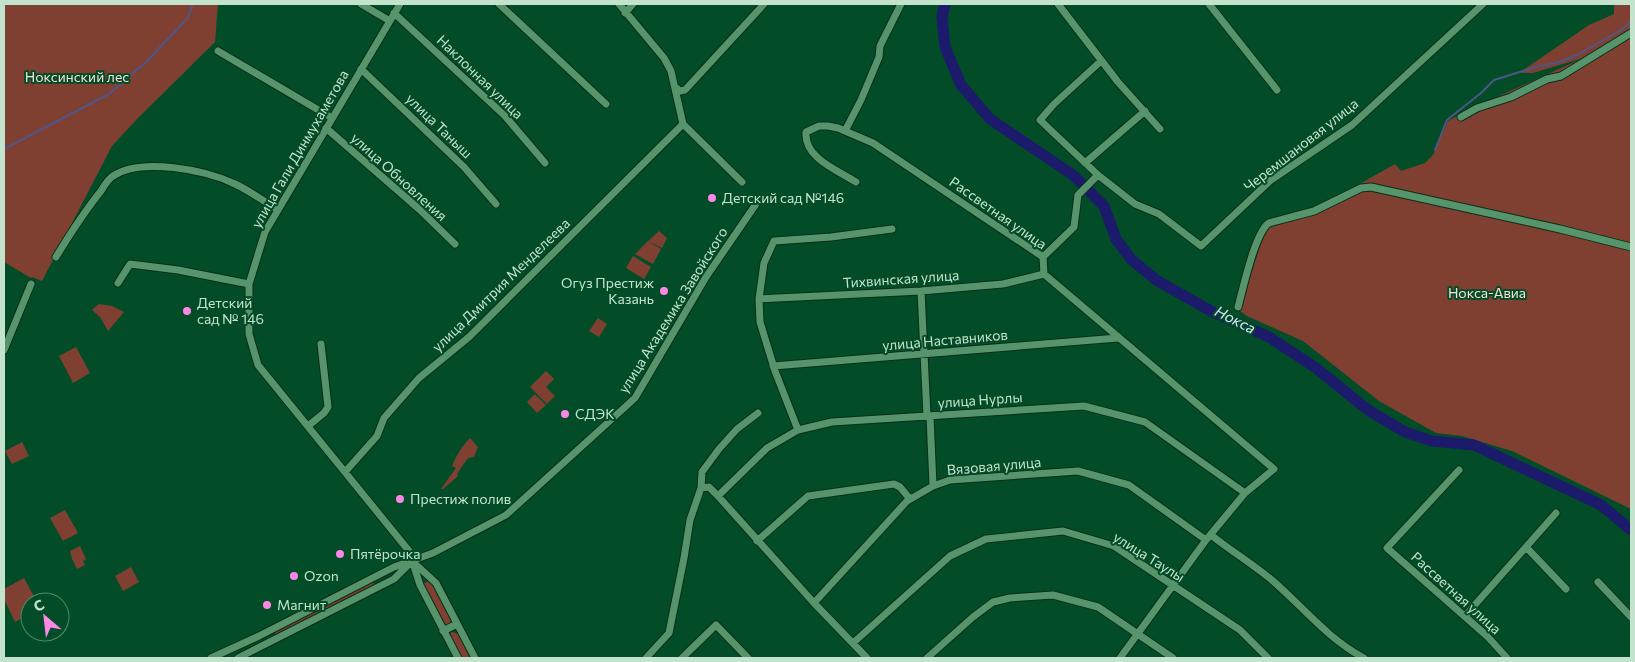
<svg xmlns="http://www.w3.org/2000/svg" width="1635" height="662" viewBox="0 0 1635 662" font-family="Commissioner,sans-serif">
	<style>
		.green { fill: #804031 }
		.lines { fill: none; stroke-linecap: round; stroke-linejoin: round }
		.stream { stroke: #4e5688; stroke-width: 2 }
		.river { stroke: #1b1a6b; stroke-width: 11 }
		.minor-casing { stroke: #0b2d19; stroke-width: 9 }
		.minor { stroke: #56946b; stroke-width: 7 }
		.poi-dot { fill: #fb87e6; stroke: #034c28; stroke-width: 2 }
		.labels { text-anchor: middle; stroke-width: 4; stroke-linejoin: round; paint-order: stroke }
		.park-label { font-size: 14px; fill: #f9ddd6; stroke: #034c28 }
		.street-label { font-size: 14px; fill: #c4e3cc; stroke: #034c28 }
		.poi-label { font-size: 14px; fill: #c4e3cc; stroke: #034c28; text-anchor: start }
		.water-label { font-size: 15px; font-style: italic; fill: #dce3fa; stroke: #034c28 }
	</style>
	<rect width="100%" height="100%" fill="#034c28"/>
	<path class="green" d="M4,4H218L215,42L138,118L112,146L42,281L32,277L31,278L4,262Z
		M1614,4H1631L1630,29L1604,46L1631,30V509L1512,451L1462,436L1436,433L1379,401L1303,341L1247,316L1236,308L1263,225L1326,203L1395,164L1401,171L1425,163L1433,155L1448,121L1477,106L1583,58L1533,73H1519L1589,25L1614,14Z
		M659,231L667,238L662,248L648,241Z
		M648,241L661,249L653,264L635,254Z
		M633,256L651,267L644,279L626,268Z
		M99,304L112,306L124,312L108,331L100,317L92,310Z
		M598,318L607,324L599,337L589,331Z
		M76,347L90,373L73,383L59,356Z
		M546,371L554,379L546,387L555,396L547,404L530,387Z
		M535,394L546,405L537,413L527,402Z
		M470,438L478,447L474,457L468,458C464,464 460,468 457,475L458,476L443,489H441L456,468L452,466C456,456 462,446 470,438Z
		M22,442L29,456L12,464L5,451Z
		M65,510L78,533L63,541L50,518Z
		M80,546L86,559L83,561L85,565L77,569L72,559L70,551Z
		M131,567L139,582L123,591L115,576Z
		M24,578L37,602H30V614L15,622L4,599V589Z
		M431,580L452,620V623L445,626L423,584Z
		M373,582L375,586L277,636L274,632Z
		M452,632L458,634L470,658H460L449,636Z"/>
	<g class="lines">
		<path class="stream" d="M4,149L109,94L145,63L187,19L193,4
			M1435,150L1447,120L1481,93L1494,80L1539,66L1557,63L1577,55L1618,32L1630,23L1631,20"/>
		<path class="river" d="M945,4L942,17L945,47L961,85L990,119L1073,175L1104,206L1116,239L1131,259L1156,280L1211,311L1269,337L1316,368L1368,410L1405,432L1432,441L1474,445L1601,505L1631,530"/>
		<defs>
			<path id="minor" d="M361,4L390,21
				M400,4L265,232L249,284V334L258,365L409,551L420,585L458,658
				M499,4L606,104
				M619,4L664,58L671,71L683,124L742,182
				M1058,4L1118,82L1160,129
				M1209,4L1277,90
				M394,13L505,116L545,163
				M625,13L633,4
				M218,51L332,118
				M1101,61L1054,104L1040,120L1098,175L1135,204L1159,214L1201,246L1271,180L1352,125L1483,4
				M361,69L464,167L496,204
				M675,87L680,91L685,90L764,4
				M1461,117L1477,108L1511,97L1547,79L1561,76L1631,33
				M326,128L419,209L455,244
				M845,131L861,100L879,57L880,46L901,4
				M1085,163L1145,111
				M856,182C837,170 804,158 806,132L819,126H828L838,128L873,143L1043,257L1044,274L1274,469L1245,493L1206,540L1120,658
				M56,257C70,234 84,212 101,191C104,186 108,179 113,176C141,157 206,170 235,184C250,191 264,201 278,210
				M1043,257L1074,227L1078,195L1098,175
				M118,283L130,264L178,270L249,284
				M921,291L927,416
				M759,299L921,291L1003,284L1044,274
				M1238,307C1243,289 1255,232 1269,223L1314,211L1361,188L1371,187L1560,229L1631,247
				M4,350L31,284
				M773,366L1118,338
				M930,416L933,486
				M308,426L324,413L328,407L321,344
				M798,430L775,371L760,322L759,299L764,263L774,241L831,237L892,229
				M1459,470L1387,548L1487,636L1507,658
				M345,472L377,436L384,418L419,378L469,337L683,124
				M701,488L709,487L718,496L814,603L867,658
				M718,496L767,448L798,430L832,422L1084,406L1145,422L1245,493
				M1211,535C1231,551 1254,565 1273,581C1304,608 1328,639 1364,658
				M757,541L808,496L894,484L900,487L910,499
				M1526,547L1566,589
				M412,561L436,583L475,658
				M1598,582L1631,617
				M814,603L907,501L933,486L950,480L1078,471L1129,485L1206,540
				M1465,616L1556,513
				M443,631L457,624
				M853,643L950,556L986,539L1063,531L1114,546L1240,630L1268,658
				M211,658L259,636L394,567L433,553L506,515L635,398L706,277L756,204
				M238,658L394,579L410,563
				M646,658L669,633L684,558L690,520L701,488L702,472L719,449L737,429L758,413
				M682,658L716,625L748,658
				M927,658L973,617L993,602L1010,598L1053,595L1098,607L1173,658"/>
		</defs>
		<use href="#minor" class="minor-casing"/>
		<use href="#minor" class="minor"/>
	</g>
	<g class="poi-dot">
		<circle cx="712" cy="198" r="5"/>
		<circle cx="664" cy="291" r="5"/>
		<circle cx="187" cy="311" r="5"/>
		<circle cx="565" cy="414" r="5"/>
		<circle cx="400" cy="499" r="5"/>
		<circle cx="340" cy="554" r="5"/>
		<circle cx="294" cy="576" r="5"/>
		<circle cx="267" cy="605" r="5"/>
	</g>
	<g class="labels">
		<g class="park-label">
			<text x="77" y="82">Ноксинский лес</text>
			<text x="1487" y="298">Нокса-Авиа</text>
		</g>
		<g class="street-label">
			<text transform="translate(480 77) rotate(44)" y="5">Наклонная улица</text>
			<text transform="translate(439 126) rotate(44)" y="5">улица Таныш</text>
			<text transform="translate(1301 145) rotate(-38)" y="5">Черемшановая улица</text>
			<text transform="translate(300 149) rotate(-60)" y="5">улица Гали Динмухаметова</text>
			<text transform="translate(399 177) rotate(42)" y="5">улица Обновления</text>
			<text transform="translate(998 213) rotate(35)" y="5">Рассветная улица</text>
			<text transform="translate(901 279) rotate(-4)" y="5">Тихвинская улица</text>
			<text transform="translate(501 285) rotate(-44)" y="5">улица Дмитрия Менделеева</text>
			<text transform="translate(673 310) rotate(-58)" y="5">улица Академика Завойского</text>
			<text transform="translate(945 340) rotate(-5)" y="5">улица Наставников</text>
			<text transform="translate(980 400) rotate(-4)" y="5">улица Нурлы</text>
			<text transform="translate(994 466) rotate(-5)" y="5">Вязовая улица</text>
			<text transform="translate(1149 557) rotate(32)" y="5">улица Таулы</text>
			<text transform="translate(1456 593) rotate(42)" y="5">Рассветная улица</text>
		</g>
		<g class="poi-label">
			<text x="722" y="203">Детский сад №146</text>
			<text x="654" y="288" text-anchor="end">Огуз Престиж<tspan x="654" dy="16">Казань</tspan></text>
			<text x="197" y="308">Детский<tspan x="197" dy="16">сад № 146</tspan></text>
			<text x="575" y="419">СДЭК</text>
			<text x="410" y="504">Престиж полив</text>
			<text x="350" y="559">Пятёрочка</text>
			<text x="304" y="581">Ozon</text>
			<text x="277" y="610">Магнит</text>
		</g>
		<g class="water-label">
			<text transform="translate(1235 320) rotate(27)" y="5">Нокса</text>
		</g>
	</g>
	<rect width="1635" height="662" fill="none" stroke="#c4e3cc" stroke-width="10"/>
	<g transform="translate(45 617) rotate(332)"><circle r="24" fill="#034c28" stroke="#50886a"/>
	<path d="M0-4L9 19L0 12L-9 19Z" fill="#fb87e6"/>
	<text y="-8" font-size="14" font-weight="bold" text-anchor="middle" fill="#c4e3cc">С</text>
	</g>
</svg>
